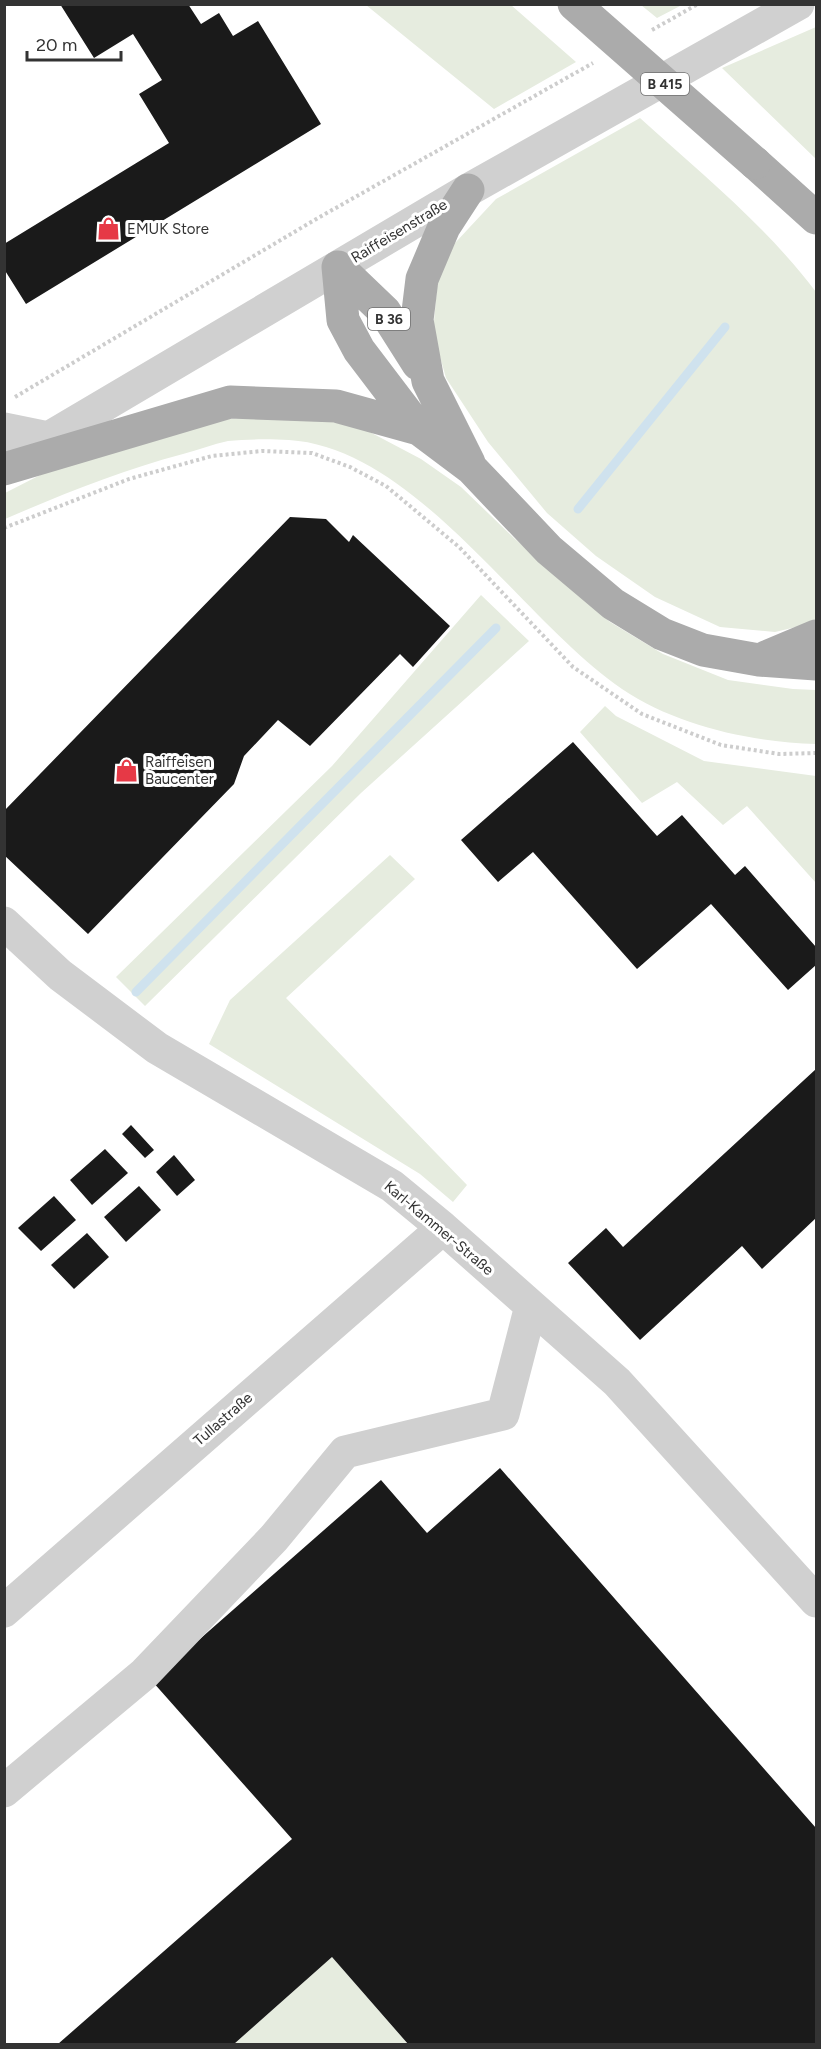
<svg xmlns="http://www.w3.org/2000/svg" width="821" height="2049" viewBox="0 0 821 2049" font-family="Figtree,sans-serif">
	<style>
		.green { fill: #e6ecdf }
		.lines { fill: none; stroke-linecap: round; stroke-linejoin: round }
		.stream { stroke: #cfe2ee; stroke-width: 9 }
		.building { fill: #1a1a1a }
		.path { stroke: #cdcdcd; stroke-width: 4; stroke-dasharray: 3 3; stroke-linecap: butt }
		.minor { stroke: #d0d0d0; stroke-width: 33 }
		.major { stroke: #ababab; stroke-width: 33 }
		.major-bridge { stroke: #ababab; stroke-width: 33 }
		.labels { text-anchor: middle; stroke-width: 6; stroke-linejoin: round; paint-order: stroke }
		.shield { fill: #fff; stroke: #707070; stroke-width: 1.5 }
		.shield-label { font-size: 14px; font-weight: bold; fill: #333 }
		.poi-label { font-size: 15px; fill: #333; stroke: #fff; text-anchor: start }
		.street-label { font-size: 15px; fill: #333; stroke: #fff }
	</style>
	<rect width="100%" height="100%" fill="#fff"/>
	<path class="green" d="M366,5H511L576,62L494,109Z
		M641,5H682L657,18Z
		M816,27V159L722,68Z
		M640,118C701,173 767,227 816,292V621L813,623L775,632L720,627L655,597L596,556L547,513L488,442L446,378L433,332L438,277L455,243L496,199Z
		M272,416L325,420L366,430L421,459L461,487L515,539L610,622L663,654L728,680L793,689L816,690V744C751,742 677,726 622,689C521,620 416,448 289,440C270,439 247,439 228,441C213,444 198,450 183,454C122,470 63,494 5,519V493L50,470L228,419Z
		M481,595L529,641L361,793L145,1006L116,977L332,766Z
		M605,706L616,716L704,761L816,776V883L747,806L723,825L677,782L642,803L580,732Z
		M390,855L415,879L286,998L467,1185L453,1202L420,1174L209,1044L230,1000Z
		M332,1957L408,2044H234Z"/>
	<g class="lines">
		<path class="stream" d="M578,509L725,327
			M136,992L496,628"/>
	</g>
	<path class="building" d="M60,4H188L201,24L219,13L233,36L258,21L321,124L26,304L4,269V244L169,143L139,94L162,80L133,34L94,58Z
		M290,517L326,519L349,542L353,535L450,626L413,667L400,654L310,746L278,720L244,756L234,784L88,934L4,855V811Z
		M573,742L657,836L682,815L735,875L745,866L816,947V965L788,990L711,904L637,969L533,852L498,882L461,840Z
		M816,1069V1218L762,1269L742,1246L640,1340L568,1263L606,1228L623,1247Z
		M131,1125L154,1150L145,1158L122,1134Z
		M105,1149L128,1173L92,1205L70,1180Z
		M174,1155L195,1180L177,1196L156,1172Z
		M139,1186L161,1210L126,1242L104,1217Z
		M54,1196L76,1220L41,1251L18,1228Z
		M87,1233L109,1257L74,1289L51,1265Z
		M500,1468L816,1828V2044H408L332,1957L234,2044H58L292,1839L152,1681L381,1480L427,1533Z"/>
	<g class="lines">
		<path class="path" d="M652,30L698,4
			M15,397L318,218L593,63
			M4,528L129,479L212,456L262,451L312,453L350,467L386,486L459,547L573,667L642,714L721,745L779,754L816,753"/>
		<path class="minor" d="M4,429L48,438
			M8,462L468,190L798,4
			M4,923L60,975L157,1048L392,1186L443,1228L617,1382L816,1601
			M4,1611L443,1228
			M4,1791L144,1674L274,1538L345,1452L503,1414L531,1306"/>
		<path class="major" d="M755,163L816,218
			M468,190L444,227L422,279L417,320L428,381L469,463
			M338,267L343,320L359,350L419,429
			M338,267L385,312L418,364
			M4,469L230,402L336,406L419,429L471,468L549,550L613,604L662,634L703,650L759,660L816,664
			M766,657L816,636"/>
		<path class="major-bridge" d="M574,4L755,163"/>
	</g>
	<defs>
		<symbol id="shop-bare" viewBox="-9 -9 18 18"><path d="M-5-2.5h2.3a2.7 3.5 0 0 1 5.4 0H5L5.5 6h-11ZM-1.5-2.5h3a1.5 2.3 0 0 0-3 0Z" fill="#e63946" stroke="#fff" stroke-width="2.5" paint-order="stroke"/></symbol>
	</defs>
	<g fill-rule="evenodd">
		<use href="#shop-bare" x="92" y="212" width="33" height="33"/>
		<use href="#shop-bare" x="110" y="754" width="33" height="33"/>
	</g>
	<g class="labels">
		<g class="shield">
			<rect x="641" y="73" width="48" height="22" rx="4.5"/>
			<rect x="368" y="308" width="42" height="22" rx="4.5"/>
		</g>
		<g class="shield-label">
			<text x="665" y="89">B 415</text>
			<text x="389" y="324">B 36</text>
		</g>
		<g class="poi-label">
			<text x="127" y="234">EMUK Store</text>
			<text x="145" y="767">Raiffeisen<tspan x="145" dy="17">Baucenter</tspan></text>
		</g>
		<g class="street-label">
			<text transform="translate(399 231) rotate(-31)" y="5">Raiffeisenstraße</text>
			<text transform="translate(439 1228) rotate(40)" y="5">Karl-Kammer-Straße</text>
			<text transform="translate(223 1419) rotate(-41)" y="5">Tullastraße</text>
		</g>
	</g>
	<rect width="821" height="2049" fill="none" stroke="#333333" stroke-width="12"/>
	<path d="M27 51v9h94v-9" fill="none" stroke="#333333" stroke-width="3"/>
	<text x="36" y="51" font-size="18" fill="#333333" stroke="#ffffff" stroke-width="4.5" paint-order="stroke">20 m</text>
</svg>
